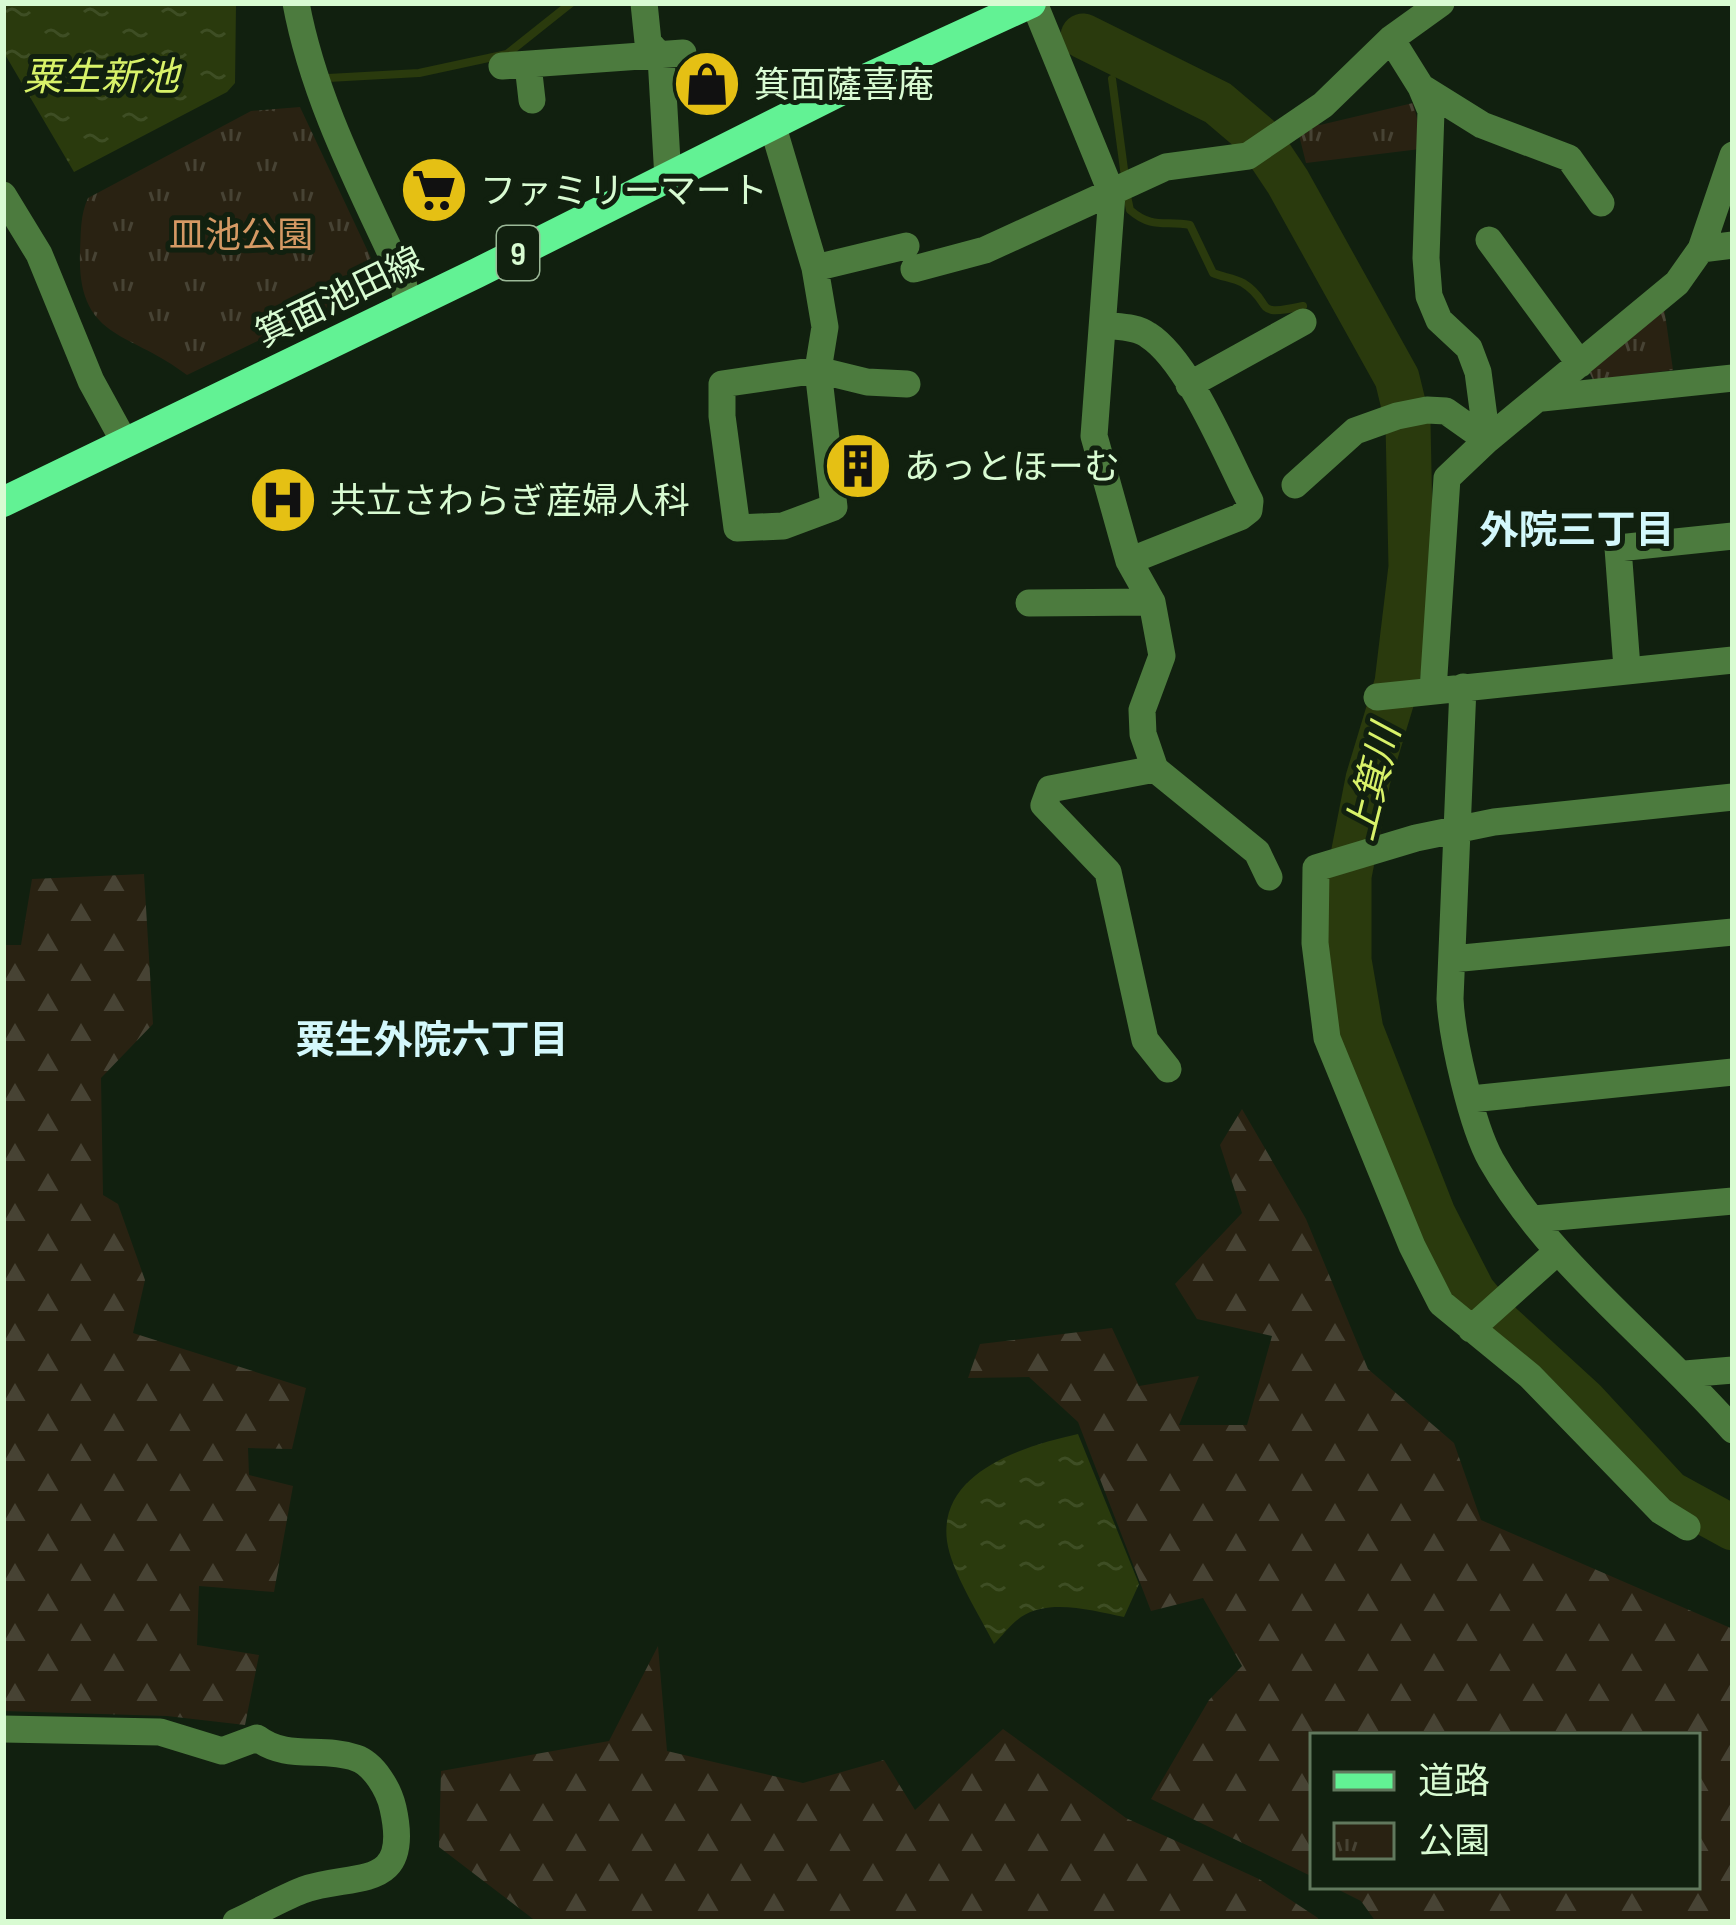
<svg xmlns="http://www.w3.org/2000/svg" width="1736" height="1925" viewBox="0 0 1736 1925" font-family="'Sofia Sans Condensed','Noto Sans JP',sans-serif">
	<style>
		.forest { fill: url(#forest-firs) }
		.park { fill: url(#park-tufts) }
		.water { fill: url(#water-ripples) }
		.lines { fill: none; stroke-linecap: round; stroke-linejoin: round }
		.stream { stroke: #2a3a0d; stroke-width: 8 }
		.river { stroke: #2a3a0d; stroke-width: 45 }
		.minor { stroke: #4c7b3e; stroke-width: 27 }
		.major { stroke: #62f294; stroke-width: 30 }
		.labels { text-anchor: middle; stroke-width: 10; stroke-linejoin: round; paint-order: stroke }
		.shield { fill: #11200f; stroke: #9cb998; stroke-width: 3 }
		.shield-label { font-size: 33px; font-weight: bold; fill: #d8fbd2 }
		.poi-label { font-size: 36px; fill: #d8fbd2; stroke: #11200f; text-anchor: start }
		.park-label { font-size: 36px; fill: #d59964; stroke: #11200f }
		.street-label { font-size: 36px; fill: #d8fbd2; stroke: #11200f }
		.water-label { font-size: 39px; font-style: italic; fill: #d8f269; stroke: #11200f }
		.neighbourhood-label { font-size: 39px; font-weight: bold; fill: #d3f8fb; stroke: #11200f }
	</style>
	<defs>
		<pattern id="forest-firs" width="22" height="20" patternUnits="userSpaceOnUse" patternTransform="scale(3)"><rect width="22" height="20" fill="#292212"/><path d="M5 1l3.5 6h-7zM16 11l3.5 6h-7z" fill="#474334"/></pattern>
		<pattern id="park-tufts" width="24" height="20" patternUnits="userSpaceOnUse" patternTransform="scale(3)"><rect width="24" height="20" fill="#292212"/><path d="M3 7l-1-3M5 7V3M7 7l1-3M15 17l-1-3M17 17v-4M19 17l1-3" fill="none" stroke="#474334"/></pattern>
		<pattern id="water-ripples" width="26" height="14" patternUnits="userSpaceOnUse" patternTransform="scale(3)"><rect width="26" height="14" fill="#2a3a0d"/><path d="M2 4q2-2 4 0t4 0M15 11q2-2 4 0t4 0" fill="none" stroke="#3e4e24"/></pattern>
	</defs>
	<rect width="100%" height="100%" fill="#11200f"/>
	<path class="forest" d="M144,874L153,1024L101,1078L103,1195L118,1204L145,1280L133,1333L306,1388L292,1449L248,1448L249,1475L293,1486L274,1592L199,1586L197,1645L259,1655L245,1725L167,1716L3,1711V945H21L32,879Z
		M1242,1109L1306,1219L1368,1369L1454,1443L1481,1520L1733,1629V1922H1376L1361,1901L1331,1886H1697V1736H1313V1877L1151,1799L1209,1700L1242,1666L1203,1598L1151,1611L1078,1422L1029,1377L968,1378L980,1344L1112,1328L1139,1386L1199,1376L1179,1425H1247L1272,1336L1197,1319L1175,1284L1242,1213L1220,1145Z
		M658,1646L667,1751L803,1783L884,1760L915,1810L1003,1729L1126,1818L1259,1879L1318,1918L1319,1922H537L439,1847L441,1771L609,1741Z"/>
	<path class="park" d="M1413,103L1421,134L1420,149L1306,163L1299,135L1310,120L1320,125Z
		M300,107L379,275L378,283L187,375C131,331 77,341 80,252C81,233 80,215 88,198L251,111Z
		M1664,307L1673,370L1593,380L1588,369Z"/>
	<path class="water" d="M3,3H236L235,83L227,92L74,172L3,51Z
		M1078,1434L1139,1584L1124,1617C1093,1611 1050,1598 1021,1617C1011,1624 1002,1636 994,1644C980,1616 951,1571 947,1541C938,1472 1024,1446 1078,1434Z"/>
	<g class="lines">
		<path class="stream" d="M1108,48L1110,59
			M328,78L419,73L507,54L571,3
			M1112,79L1125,177
			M1127,196L1130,210C1153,230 1166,220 1190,225L1213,273C1222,277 1234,278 1243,283C1275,303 1250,318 1303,306"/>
		<path class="river" d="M1083,36L1218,103L1258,137L1288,182L1397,378L1408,423L1411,567L1397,683L1368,779L1349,876V960L1361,1030L1433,1214L1473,1292L1500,1324L1584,1401L1669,1493L1733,1528"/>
		<path class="minor" d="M296,3C314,100 361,188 402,277L408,307
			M644,3L648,42L661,57L668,179
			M1034,3L1112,194L1094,436L1129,561L1152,602L1162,656L1142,710L1143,734L1155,769L1257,852L1269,877
			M1391,39L1421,87L1431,111L1426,258L1429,296L1439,320L1469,348L1478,372L1487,440
			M528,65L532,100
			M502,66L683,53
			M1421,87L1482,125L1569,158L1601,203
			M773,127L815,268L825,327L818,370L834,507L783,526L737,528L722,416V384L818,370L867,382L907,384
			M3,195L39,254L91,381L125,443
			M1489,240L1580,364
			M1701,249L1733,245
			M815,268L906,246
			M914,269L985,250L1166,167L1248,156L1323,105L1391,39L1441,3
			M1103,325C1118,327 1136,326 1148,335C1189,361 1227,457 1250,501L1249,510L1240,517L1129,561
			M1189,385L1303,322
			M1542,398L1733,378
			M1295,485L1355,431L1397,416L1427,410L1446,411L1487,440
			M1029,603L1152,602
			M1627,668L1618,548L1733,536
			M1463,687L1450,999C1452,1039 1472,1126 1491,1160C1551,1265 1655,1340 1733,1430
			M1433,690L1447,478L1487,440L1677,283L1701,249L1733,155
			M1377,697L1733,660
			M1155,769L1050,789L1044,805L1108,872L1145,1040L1168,1069
			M1452,959L1733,932
			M1471,1099L1733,1072
			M1534,1219L1733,1201
			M1471,1329L1558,1251
			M1685,1374L1733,1370
			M1687,1527L1661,1511L1530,1376L1441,1303L1412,1246L1327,1038L1315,943L1316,868L1416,838L1494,822L1733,797
			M3,1729L160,1732L222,1751L257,1738C287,1761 322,1746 356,1758C374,1764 389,1790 393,1808C412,1893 354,1872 303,1890C280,1899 258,1912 236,1922"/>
		<path class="major" d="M3,502L477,273L848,87L1031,3"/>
	</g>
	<defs>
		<symbol id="shop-disc" viewBox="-11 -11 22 22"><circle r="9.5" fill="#e5c014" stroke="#11200f"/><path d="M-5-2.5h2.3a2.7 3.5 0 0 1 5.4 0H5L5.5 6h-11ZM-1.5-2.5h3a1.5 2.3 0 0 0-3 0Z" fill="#111"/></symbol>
		<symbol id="supermarket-disc" viewBox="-11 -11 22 22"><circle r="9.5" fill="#e5c014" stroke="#11200f"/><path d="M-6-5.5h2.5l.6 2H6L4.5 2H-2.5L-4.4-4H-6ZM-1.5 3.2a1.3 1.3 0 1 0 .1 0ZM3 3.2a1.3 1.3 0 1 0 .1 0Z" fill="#111"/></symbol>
		<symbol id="building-disc" viewBox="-11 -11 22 22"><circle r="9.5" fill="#e5c014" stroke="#11200f"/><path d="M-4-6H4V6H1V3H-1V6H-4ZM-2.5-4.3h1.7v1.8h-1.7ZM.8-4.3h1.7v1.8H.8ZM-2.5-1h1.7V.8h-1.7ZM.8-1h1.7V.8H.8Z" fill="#111"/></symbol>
		<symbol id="hospital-disc" viewBox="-11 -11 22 22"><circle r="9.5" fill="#e5c014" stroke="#11200f"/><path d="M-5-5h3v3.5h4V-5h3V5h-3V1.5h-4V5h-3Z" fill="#111"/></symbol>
	</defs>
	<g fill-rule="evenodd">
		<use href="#shop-disc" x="669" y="46" width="76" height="76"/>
		<use href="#supermarket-disc" x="396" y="152" width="76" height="76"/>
		<use href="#building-disc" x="820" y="428" width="76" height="76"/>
		<use href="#hospital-disc" x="245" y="462" width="76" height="76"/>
	</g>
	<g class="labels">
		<rect class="shield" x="497" y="226" width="42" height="54" rx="9"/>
		<g class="shield-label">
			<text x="518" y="265">9</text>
		</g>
		<g class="poi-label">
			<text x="754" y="97">箕面薩喜庵</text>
			<text x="480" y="203">ファミリーマート</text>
			<text x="904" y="479">あっとほーむ</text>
			<text x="330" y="513">共立さわらぎ産婦人科</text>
		</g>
		<g class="park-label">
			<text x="241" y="247">皿池公園</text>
		</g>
		<g class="street-label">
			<text transform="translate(339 296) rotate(-26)" y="13">箕面池田線</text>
		</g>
		<g class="water-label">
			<text x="101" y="90">粟生新池</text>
			<text transform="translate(1372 782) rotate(-76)" y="14">上箕川</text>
		</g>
		<g class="neighbourhood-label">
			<text x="1577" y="543">外院三丁目</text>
			<text x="432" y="1053">粟生外院六丁目</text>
		</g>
	</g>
	<rect width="1736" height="1925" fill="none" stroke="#d8fbd2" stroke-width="12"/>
	<rect x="1310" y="1733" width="390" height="156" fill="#11200f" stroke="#61785d" stroke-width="3"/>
	<rect x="1334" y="1772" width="60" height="18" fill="#62f294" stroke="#61785d" stroke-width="3"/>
	<text x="1418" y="1793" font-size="36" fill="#d8fbd2">道路</text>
	<rect x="1334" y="1823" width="60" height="36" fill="url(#park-tufts)" stroke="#61785d" stroke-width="3"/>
	<text x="1418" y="1853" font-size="36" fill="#d8fbd2">公園</text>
</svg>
